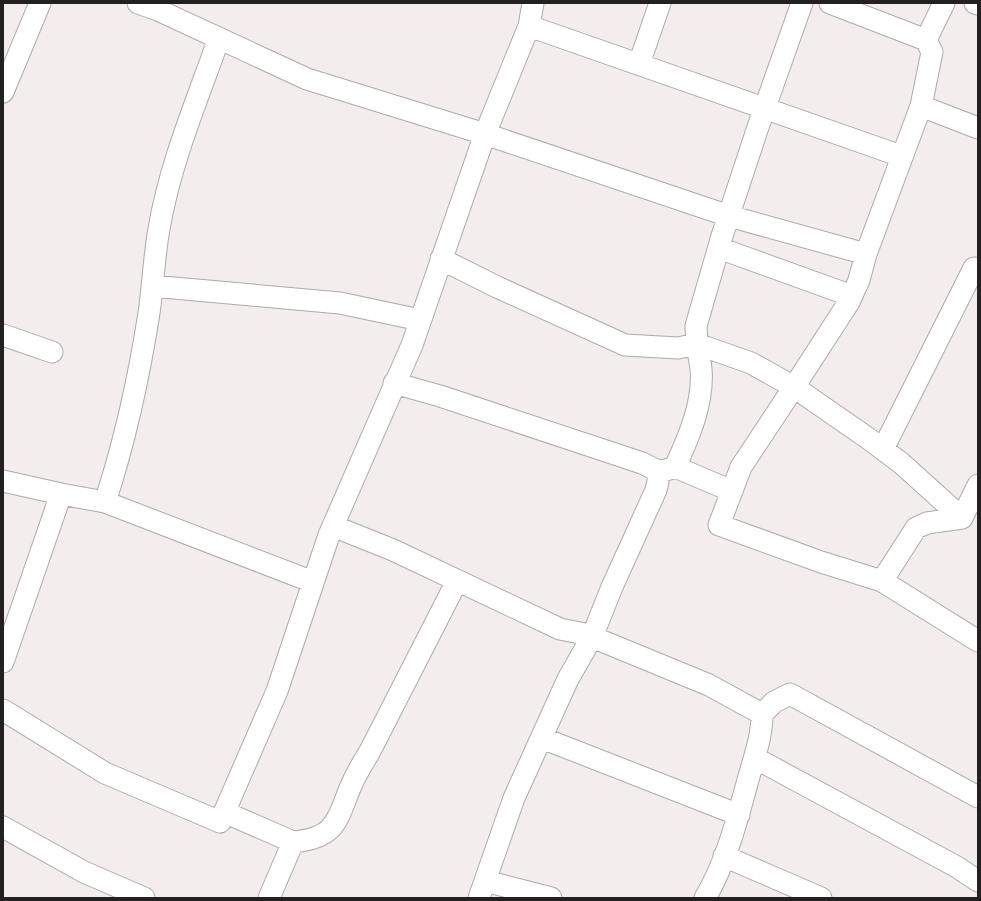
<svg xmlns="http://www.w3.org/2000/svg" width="981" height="901" viewBox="0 0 981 901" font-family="'DejaVu Sans',sans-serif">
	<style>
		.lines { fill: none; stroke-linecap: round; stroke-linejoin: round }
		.street-casing { stroke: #aeaaa9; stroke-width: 23 }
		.street { stroke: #fff; stroke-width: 21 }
	</style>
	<rect width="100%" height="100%" fill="#f3eded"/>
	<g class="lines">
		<defs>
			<path id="street" d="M138,3L158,10L307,79L485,134L529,26L533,3
				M802,3L758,127L722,236L696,326L697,344L751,363L794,387L741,467L719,525L821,562L882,581L978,641
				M830,3L926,40L944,3
				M975,3L978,4
				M529,26L901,156
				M926,40L932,52L921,106L866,254L859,280L849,302L794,387L869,439L901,463L962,518
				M639,64L660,3
				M3,92L40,3
				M921,106L978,128
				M719,248L852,296
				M441,259L497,287L625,345L678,348L697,344C698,352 700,360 701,369C704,402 689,437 675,467L660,472L656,490L612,587L592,637L568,679L514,798L479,898
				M152,286L340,303L420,320
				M3,335L52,352
				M394,383L440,396L642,463L660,472
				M883,449L974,268
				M675,467L732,491
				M3,481L61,494L105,502C125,441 139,377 149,313C153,285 154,257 159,229C170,163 197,101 219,38
				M105,502L313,582
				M962,518L978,485
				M333,526L393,550L560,629L585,634L709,685L762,714L774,702L790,694L978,797
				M882,581L916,528L927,523L962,518
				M3,662L61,494
				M3,710L105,773L220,822L277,691L329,535L412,345L485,134L729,216L866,254
				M542,738L739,815
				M755,758L957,867L978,881
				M224,812L293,842L269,898
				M3,827L84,872L144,898
				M293,842C334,838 336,824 350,788C355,776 362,764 369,753L457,581
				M724,856L821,898
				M485,881L551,898
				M705,898C726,863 737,820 748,780C754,758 762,737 762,714"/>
		</defs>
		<use href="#street" class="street-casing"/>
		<use href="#street" class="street"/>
	</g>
	<rect width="981" height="901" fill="none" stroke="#222020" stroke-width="8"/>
</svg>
